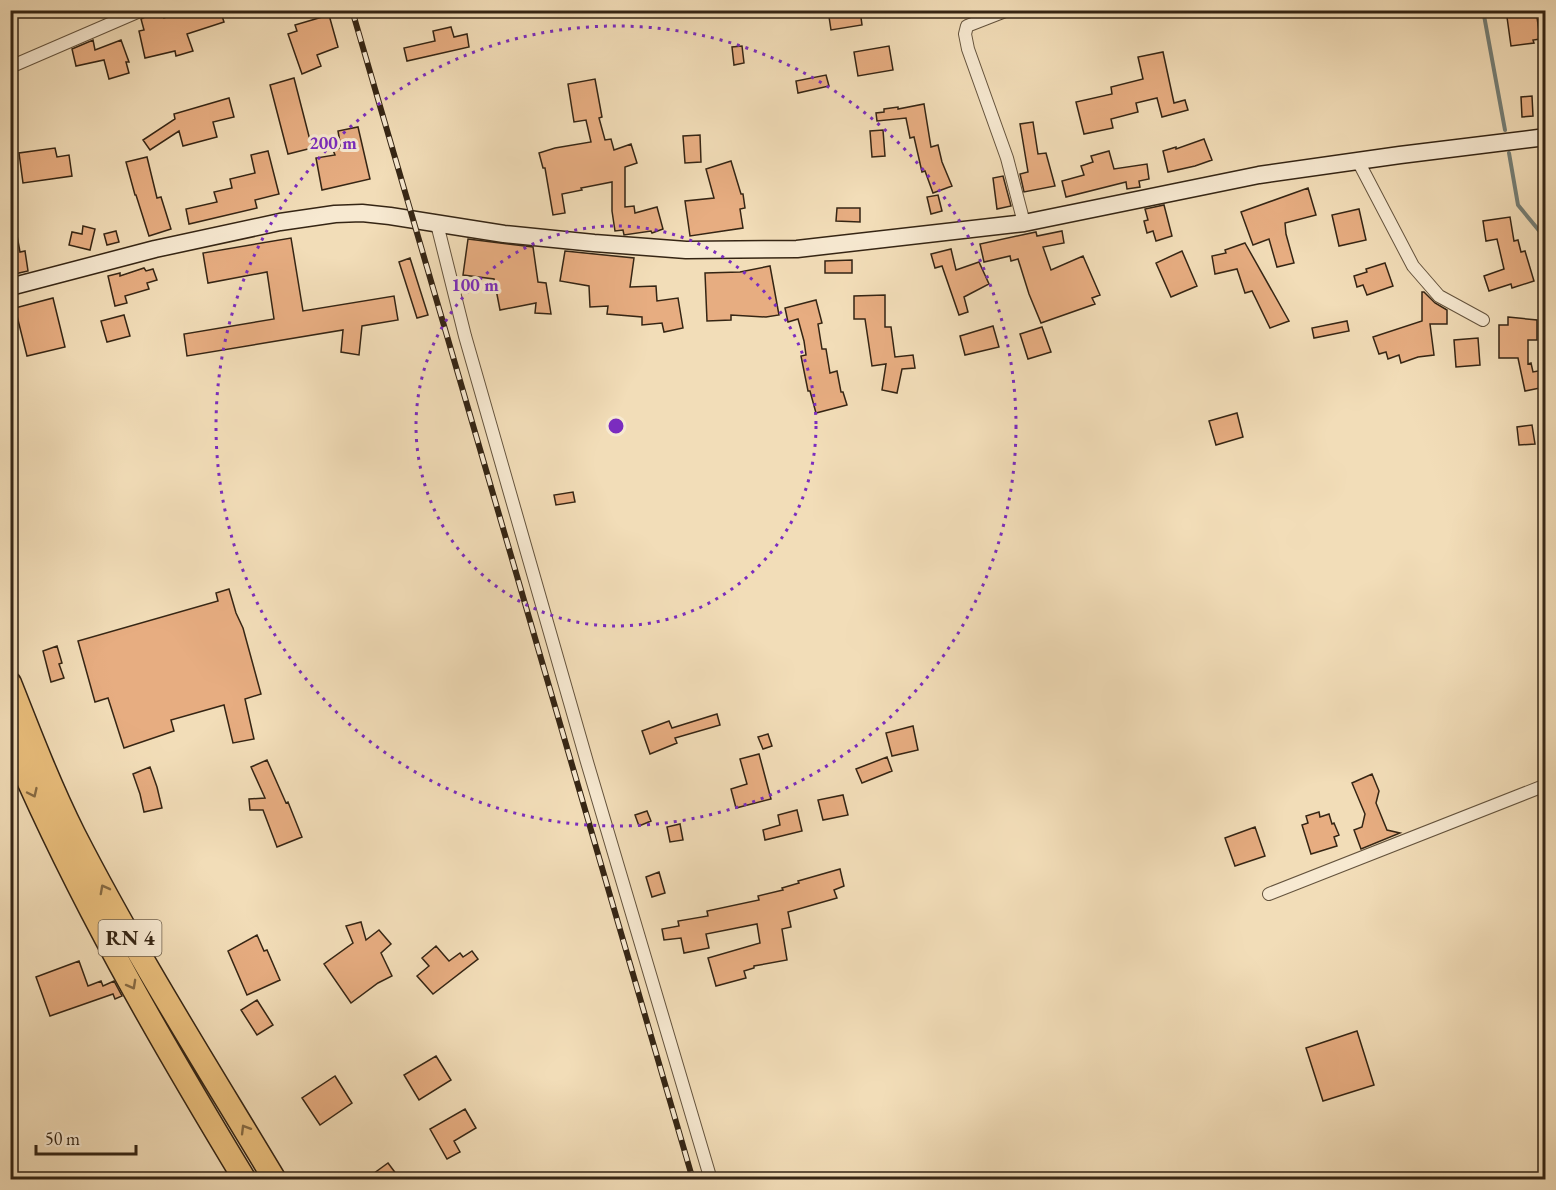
<svg xmlns="http://www.w3.org/2000/svg" width="1556" height="1190" viewBox="0 0 1556 1190" font-family="'EB Garamond',serif">
	<style>
		.lines { fill: none; stroke-linecap: round; stroke-linejoin: round }
		.stream { stroke: #747e76; stroke-width: 4 }
		.building { fill: #e7ad81; stroke: #352514; stroke-width: 1.5 }
		.street-casing { stroke: #64533d; stroke-width: 14 }
		.secondary-casing { stroke: #352514; stroke-width: 19 }
		.highway-casing { stroke: #352514; stroke-width: 25 }
		.street { stroke: #f7e9d1; stroke-width: 12 }
		.secondary { stroke: #f7e9d1; stroke-width: 16 }
		.highway { stroke: #e9be7c; stroke-width: 22 }
		.rail-casing { stroke: #352514; stroke-width: 6 }
		.rail { stroke: #f7e9d1; stroke-width: 4; stroke-dasharray: 11; stroke-linecap: butt }
		.oneway { stroke: #866a43 }
		.ring { fill: none; stroke: #7b2cbf; stroke-width: 3; stroke-dasharray: 3 6 }
		.labels { text-anchor: middle; stroke-width: 6; stroke-linejoin: round; paint-order: stroke }
		.shield { fill: #f7e9d1; stroke: #6f604d; stroke-width: 1.5 }
		.shield-label { font-size: 21px; font-weight: bold; fill: #352514 }
		.centre { fill: #7b2cbf; stroke: #f7e9d1; stroke-width: 3 }
		.ring-label { font-size: 18px; text-anchor: middle; font-weight: bold; fill: #7b2cbf; stroke: #f7e9d1; stroke-width: 6; stroke-linejoin: round; paint-order: stroke }
	</style>
	<rect width="100%" height="100%" fill="#f2ddb8"/>
	<filter id="stains"><feTurbulence type="fractalNoise" baseFrequency=".00333" numOctaves="4"/><feColorMatrix values="0 0 0 0 .2 0 0 0 0 .09 0 0 0 0 .02 0 0 0 .5 -.17"/></filter>
	<radialGradient id="worn" r=".72"><stop offset=".6" stop-color="#630" stop-opacity="0"/><stop offset="1" stop-color="#630" stop-opacity=".3"/></radialGradient>
	<g class="lines">
		<path class="stream" d="M1483,10L1505,130
			M1509,153L1518,205L1546,239"/>
	</g>
	<path class="building" d="M185,10H220L224,22L187,34L193,51L176,56L175,51L145,58L139,31L144,30L141,19L149,15L163,12L164,18Z
		M828,10H860L862,25L831,30Z
		M1506,10H1536L1540,39L1533,40L1534,43L1511,46Z
		M329,15L338,47L317,55L321,66L302,74L288,34L297,31L295,25Z
		M451,27L454,37L467,34L469,47L407,61L404,48L435,41L433,31Z
		M93,40L95,50L121,40L129,62H126L129,73L109,79L104,60L76,66L72,49Z
		M742,46L744,63L734,65L732,47Z
		M889,46L893,70L858,76L854,52Z
		M1163,52L1174,103L1185,100L1188,110L1162,117L1157,98L1136,103L1138,112L1111,119L1113,128L1084,134L1076,102L1112,94L1111,87L1143,79L1138,57Z
		M826,75L829,86L798,93L796,81Z
		M294,78L312,148L288,154L270,85Z
		M595,79L602,117L599,118L605,140L611,139L614,150L631,144L637,163L625,167V207L634,206L635,213L657,207L663,229L652,233L651,231L624,235L623,230L615,231L612,211V182L581,188L582,190L562,194L565,213L553,215L545,168H543L539,153L555,148L591,142L586,120L574,122L568,84Z
		M1532,96L1533,116L1522,117L1521,97Z
		M229,98L234,117L213,122L217,137L183,146L179,131L150,150L143,140L175,119L174,114Z
		M924,104L931,147L938,145L942,162L952,186L933,193L925,171L922,172L914,137L910,138L906,118L877,121L876,113L884,112V109L898,107V109Z
		M1033,122L1038,154L1046,153L1055,186L1024,192L1020,174L1028,172L1020,124Z
		M358,127L370,179L322,190L316,158L335,155L333,150L341,148L338,131Z
		M883,130L885,156L872,157L870,131Z
		M700,135L701,162L685,163L683,136Z
		M1204,139L1212,160L1195,166L1168,172L1163,151L1176,147V149Z
		M55,148L57,157L69,155L72,176L23,183L19,153Z
		M268,151L279,194L255,200L257,208L189,224L186,209L217,202L214,192L232,188L230,179L255,173L251,155Z
		M1109,151L1114,169L1147,164L1149,179L1139,181L1140,187L1127,189L1126,182L1066,197L1062,181L1084,175L1081,166L1093,162L1091,156Z
		M147,157L157,198L161,197L171,229L149,236L136,195H135L126,162Z
		M731,161L741,194H743L745,208L740,209L743,228L690,236L685,201L714,198L706,169Z
		M1003,176L1011,206L997,209L993,178Z
		M1308,188L1316,215L1285,223L1286,234L1294,263L1277,267L1269,239L1253,245L1241,212Z
		M938,195L942,211L931,214L927,197Z
		M1164,205L1172,236L1156,241L1153,231L1147,233L1144,221L1148,220L1145,209Z
		M837,208H860V222L836,221Z
		M1359,209L1366,240L1339,246L1332,215Z
		M1510,217L1514,241L1518,240L1521,252L1525,251L1534,281L1512,288L1511,284L1489,291L1484,276L1504,269L1497,239L1486,241L1483,221Z
		M83,226L95,229L90,250L69,245L72,232L82,234Z
		M10,230H16L20,252L25,251L28,271L10,275Z
		M116,231L119,242L107,245L104,234Z
		M1062,231L1064,243L1043,247L1051,270L1083,256L1100,295L1092,298L1095,304L1041,323L1029,294L1018,259L1011,261L1010,256L984,262L980,244L1036,232L1037,236Z
		M291,238L303,311L394,296L398,320L362,326L359,355L341,352L343,330L187,356L184,334L274,319L267,272L208,283L203,253Z
		M468,239L533,247L538,282L546,283L551,314L535,313L536,303L500,310L494,279L463,275Z
		M1245,243L1289,321L1270,328L1252,291L1245,293L1237,269L1215,274L1212,256L1226,253L1225,250Z
		M951,249L956,270L979,262L989,284L964,297L968,312L959,315L942,266L935,268L931,254Z
		M565,251L634,258L630,287L656,286L657,301L678,298L683,328L664,332L662,323L642,325V317L607,314L608,306L590,307L589,286L560,281Z
		M1182,251L1197,286L1171,297L1156,263Z
		M410,258L428,315L417,318L399,262Z
		M852,260V273H825V261Z
		M1385,263L1393,286L1367,295L1363,285L1357,287L1354,276L1367,272L1366,269Z
		M770,266L779,315L766,317L731,315V320L707,321L705,273L740,272Z
		M144,268L146,271L153,269L157,280L147,283L149,289L125,296L127,303L115,306L108,276L120,273V276Z
		M1422,292H1424L1435,303L1447,310V324H1430L1434,355L1418,357L1401,363L1399,355L1388,359L1386,352L1379,354L1373,337L1422,321Z
		M885,295V327H891L895,357L913,355L915,368L902,369L897,393L882,390L886,364L872,366L865,319H854V296Z
		M53,298L65,347L27,356L15,308Z
		M816,300L822,323L818,324L822,349H826L830,373L837,371L841,392H843L847,405L816,413L810,391H808L801,356L806,355L804,341L798,319L788,322L785,308Z
		M124,315L130,336L107,342L101,321Z
		M1508,317L1537,320V340H1528V364L1531,363L1533,372L1544,370L1545,387L1525,391L1518,358H1499V325H1508Z
		M1347,321L1349,331L1314,338L1312,328Z
		M993,326L999,347L965,355L960,336Z
		M1042,327L1051,352L1028,359L1020,334Z
		M1478,338L1480,365L1456,367L1454,340Z
		M1237,413L1243,437L1216,445L1209,421Z
		M1532,425L1535,444L1519,445L1517,427Z
		M573,492L575,502L556,505L554,495Z
		M229,589L236,613L243,628L261,694L245,699L254,739L233,743L224,705L171,720L174,731L124,748L108,698L95,702L78,641L218,601L216,593Z
		M57,646L62,663L59,664L64,678L51,682L43,651Z
		M717,714L720,725L675,738L677,743L650,754L642,731L669,721L672,728Z
		M913,726L918,750L892,756L886,733Z
		M768,734L772,746L763,749L758,737Z
		M759,754L771,799L736,808L731,789L747,784L740,759Z
		M887,757L892,771L862,783L856,769Z
		M267,760L286,803L288,802L302,837L277,847L263,810H250L249,799L265,798L251,767Z
		M150,767L157,787L162,808L144,812L140,794L133,774Z
		M1372,774L1379,791L1376,803L1387,830L1400,833L1361,849L1354,830L1362,827L1365,814L1352,783Z
		M843,795L848,815L823,820L818,800Z
		M797,810L802,831L765,840L763,830L780,825L778,815Z
		M647,811L651,821L639,826L635,815Z
		M1319,812L1320,817L1329,814L1332,824L1334,823L1339,835L1334,837L1337,846L1311,854L1302,825L1308,823L1306,816Z
		M680,824L683,840L670,842L667,827Z
		M1255,827L1265,856L1235,866L1225,838Z
		M840,869L844,886L834,890L837,898L788,912L791,927L782,929L787,960L754,966V968L744,971L746,978L716,986L708,958L760,943L757,924L706,934L709,948L684,953L681,938L664,940L662,929L679,926L678,921L708,916L707,911L759,900L758,896L783,890L782,888L799,883L798,881Z
		M659,872L665,893L652,897L646,877Z
		M361,922L366,940L379,930L391,944L381,953L392,976L378,983L351,1003L324,964L353,943L346,926Z
		M257,935L264,951L267,950L280,980L247,995L228,951Z
		M436,946L449,961L460,953L463,957L472,951L478,959L433,994L417,976L429,966L422,958Z
		M79,961L88,986L101,981L103,986L114,981L122,996L115,999L113,994L50,1016L36,977Z
		M257,1000L273,1025L257,1035L241,1010Z
		M1357,1031L1374,1085L1323,1101L1306,1048Z
		M436,1056L451,1080L419,1100L404,1075Z
		M335,1076L352,1103L320,1125L302,1098Z
		M465,1109L476,1128L454,1141L460,1152L447,1159L430,1129Z
		M388,1163L400,1179H366Z"/>
	<g class="lines">
		<defs>
			<path id="street" d="M1008,10L967,26L965,34L968,49L1007,158L1024,223
				M10,67L142,10
				M1358,161L1413,266L1439,296L1483,320
				M437,224L465,336L587,762L711,1180
				M1269,894L1546,785"/>
			<path id="secondary" d="M10,287L155,249L280,222L335,214L362,213L390,216L504,234L594,243L686,250L797,249L1024,223L1259,175L1400,155L1546,137"/>
			<path id="highway" d="M10,683C30,734 50,786 74,834C135,953 206,1065 275,1180
				M10,739C75,893 159,1038 245,1180"/>
		</defs>
		<use href="#street" class="street-casing"/>
		<use href="#secondary" class="secondary-casing"/>
		<use href="#highway" class="highway-casing"/>
		<use href="#street" class="street"/>
		<use href="#secondary" class="secondary"/>
		<use href="#highway" class="highway"/>
		<defs>
			<path id="rail" d="M352,10L693,1180"/>
		</defs>
		<use href="#rail" class="rail-casing"/>
		<use href="#rail" class="rail"/>
	</g>
	<defs><path id="oneway-chevron" d="M-2-3.5L2.5 0L-2 3.5" fill="none" stroke-width="1.6" stroke-linecap="round" stroke-linejoin="round" transform="scale(1.5)"/></defs>
	<g class="oneway">
		<use href="#oneway-chevron" transform="translate(33 793) rotate(65)"/>
		<use href="#oneway-chevron" transform="translate(104 889) rotate(-118)"/>
		<use href="#oneway-chevron" transform="translate(132 985) rotate(61)"/>
		<use href="#oneway-chevron" transform="translate(245 1129) rotate(-121)"/>
	</g>
	<g class="ring">
		<circle cx="616" cy="426" r="200"/>
		<circle cx="616" cy="426" r="400"/>
	</g>
	<g class="labels">
		<rect class="shield" x="98.5" y="920" width="63" height="36" rx="4.5"/>
		<g class="shield-label">
			<text x="130" y="945">RN 4</text>
		</g>
	</g>
	<circle cx="616" cy="426" r="9" class="centre"/>
	<g class="ring-label">
		<text x="333" y="149">200 m</text>
		<text x="475" y="291">100 m</text>
	</g>
	<rect width="1556" height="1190" fill="none" stroke="#f2ddb8" stroke-width="36"/>
	<rect x="12" y="12" width="1532" height="1166" fill="none" stroke="#352514" stroke-width="3"/>
	<rect x="18" y="18" width="1520" height="1154" fill="none" stroke="#352514" stroke-width="1.5"/>
	<path d="M36 1145v9h100v-9" fill="none" stroke="#352514" stroke-width="3"/>
	<text x="45" y="1145" font-size="18" fill="#352514" stroke="#f7e9d1" stroke-width="4.5" paint-order="stroke">50 m</text>
	<rect width="100%" height="100%" filter="url(#stains)"/>
	<rect width="100%" height="100%" fill="url(#worn)"/>
</svg>
